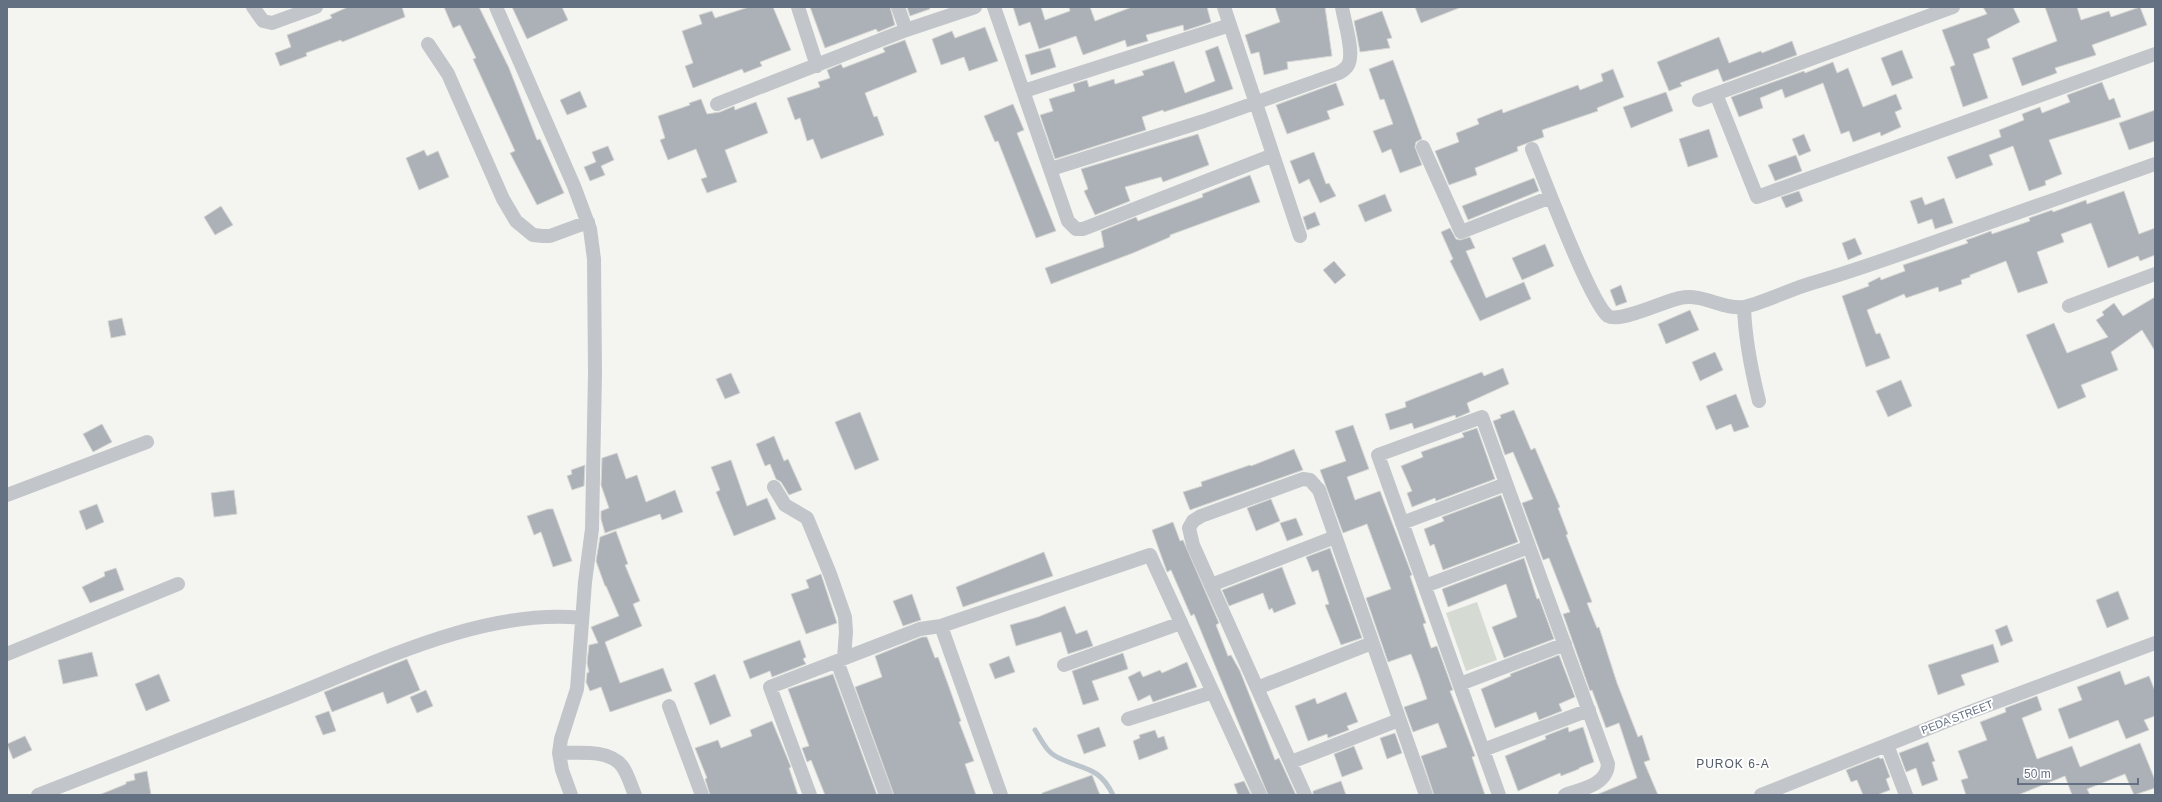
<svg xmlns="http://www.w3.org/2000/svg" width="2162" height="802" viewBox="0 0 2162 802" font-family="Arial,sans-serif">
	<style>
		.green { fill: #d5dbd2 }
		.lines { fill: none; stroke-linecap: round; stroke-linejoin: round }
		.stream { stroke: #bbc5cb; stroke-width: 5 }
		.building { fill: #abb1b7; stroke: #d6d6d3 }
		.minor { stroke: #c2c5c9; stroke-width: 14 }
		.labels { text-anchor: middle; stroke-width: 4; stroke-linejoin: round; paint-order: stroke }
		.street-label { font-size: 11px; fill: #647182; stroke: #fff }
		.neighbourhood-label { font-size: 12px; letter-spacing: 1px; fill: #515b67; stroke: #fff }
	</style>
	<rect width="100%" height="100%" fill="#f4f5f1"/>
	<path class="green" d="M1477,602L1497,660L1466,671L1446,613Z"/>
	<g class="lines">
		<path class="stream" d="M1035,730C1042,741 1047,753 1059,758C1084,770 1099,766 1113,795"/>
	</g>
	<path class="building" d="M348,7H402L405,17L342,42L341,40L306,53L307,56L280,66L275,53L291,47L287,35L332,18L330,15Z
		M444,7H479L509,68L537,140L540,139L564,193L537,205L510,153L515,151L473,59L476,58L460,25L453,28Z
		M512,7H562L568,20L527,39Z
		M749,7H773L791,50L760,62L762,66L744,73L742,69L693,88L685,66L693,63L682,31L702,24L699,15L712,11L715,18Z
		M810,7H890L895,25L878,32L876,29L825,48Z
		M907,7H929L930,9L910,16Z
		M1013,7H1041L1045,20L1070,11L1069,7H1090L1095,21L1132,7H1207L1211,22L1184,31L1183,25L1146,35L1148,41L1127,47L1125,40L1083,55L1076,36L1039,49L1030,22L1019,26Z
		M1275,7H1325L1332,56L1287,62L1288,69L1264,75L1259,52L1251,54L1245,35L1280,22Z
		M1415,7H1459V8L1421,23Z
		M1983,7H2013L2020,22L1987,39L1990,48L1973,54L1988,98L1963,107L1950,67L1955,65L1942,30L1987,14Z
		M2045,7H2077L2081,20L2109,11L2111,17L2140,7L2147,25L2092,45L2096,55L2055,68L2057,73L2022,86L2012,58L2057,41Z
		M1382,11L1392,38L1387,39L1390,48L1360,52L1354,21Z
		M985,27L998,61L969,71L964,57L941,65L932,39L952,31L955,38Z
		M1719,37L1729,63L1761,51L1762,53L1792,41L1797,55L1723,82L1718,69L1680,83L1682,86L1669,91L1657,62Z
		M905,40L917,72L865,93L874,117L877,116L884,135L821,159L813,139L807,141L800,118L795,120L787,98L820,87L818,82L830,78L827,70L841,64L843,68L885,52L883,48Z
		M1218,46L1233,89L1164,112L1163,110L1142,117L1146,130L1055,159L1040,115L1053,111L1049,99L1075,91L1073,84L1087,80L1089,87L1114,79L1115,84L1144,75L1142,71L1174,61L1185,93L1215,81L1205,51Z
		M1050,48L1056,67L1031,75L1025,55Z
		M1902,50L1913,78L1892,86L1881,58Z
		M1393,60L1422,139L1416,142L1415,147L1422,165L1400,173L1391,149L1382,153L1373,131L1393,124L1384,99L1380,100L1369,69Z
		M1833,62L1837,73L1848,68L1863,107L1896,94L1902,109L1895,112L1901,127L1881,136L1880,132L1853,142L1849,131L1841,134L1823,83L1785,98L1782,89L1760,98L1763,108L1739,117L1731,97L1804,71L1805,73Z
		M1613,69L1624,97L1597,108L1598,111L1542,130L1544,137L1517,147L1518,151L1475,168L1477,175L1449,185L1435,151L1459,142L1456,133L1479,124L1477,119L1502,109L1503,113L1578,85L1580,90L1603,81L1601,74Z
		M2102,82L2109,100L2114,98L2121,117L2049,140L2062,174L2045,181L2046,185L2029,191L2013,146L1989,155L1993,165L1956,179L1947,157L2001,137L1999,130L2024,120L2022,114L2040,107L2042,113L2070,102L2067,95Z
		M1336,83L1344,105L1327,111L1330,119L1287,134L1276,105Z
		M580,91L587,107L567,115L560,100Z
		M1666,92L1673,111L1631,128L1623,107Z
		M701,99L707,114L720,112L734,106L735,110L756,102L768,133L725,150L737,182L707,193L701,179L707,177L696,149L668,160L660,140L665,138L658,116L690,105L689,103Z
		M1013,104L1024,130L1017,133L1056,231L1036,238L998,141L995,142L984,116Z
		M2155,110V141L2129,150L2119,123Z
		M1709,129L1718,157L1688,167L1679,139Z
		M1198,134L1209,165L1163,182L1161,177L1125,187L1130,201L1095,215L1084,191L1088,189L1081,169Z
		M1804,134L1811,151L1799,156L1792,139Z
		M608,146L614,160L601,166L605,175L590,181L584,167L596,162L592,152Z
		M424,150L427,156L438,151L449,177L419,190L406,158Z
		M1314,152L1326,184L1329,183L1336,196L1320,203L1309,179L1299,184L1290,161Z
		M1796,155L1802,171L1775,181L1768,165Z
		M1250,175L1260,202L1170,235V237L1133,253L1051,284L1045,268L1104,247L1101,231L1136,217L1138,221L1203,197L1202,194Z
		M1534,178L1539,191L1468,220L1462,206Z
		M1799,191L1803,201L1786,208L1781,197Z
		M2124,191L2139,234L2155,228V255L2140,261L2138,256L2108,268L2091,223L2061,234L2064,242L2037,252L2048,283L2018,293L2006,261L1970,275V277L1961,280L1962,284L1939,292L1938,287L1906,298L1904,294L1867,310L1876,334L1880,333L1890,358L1866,367L1842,296L1869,286L1868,283L1880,277L1881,280L1905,271L1903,265L1968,243L1966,240L1975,237L1991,231L1992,234L2030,221L2029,218L2052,210L2053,212L2086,200L2087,204Z
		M1385,194L1392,211L1365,222L1358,205Z
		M1922,197L1925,205L1944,198L1953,223L1935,229L1932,219L1918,224L1910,201Z
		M221,206L233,225L215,235L204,217Z
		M1315,212L1320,225L1307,230L1303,217Z
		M1450,228L1456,239L1460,240L1470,237L1475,248L1466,251L1486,298L1524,282L1531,299L1480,321L1450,261L1453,259L1441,232Z
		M1855,238L1862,254L1848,260L1842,243Z
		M1545,244L1554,266L1522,280L1512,258Z
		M1334,261L1346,275L1335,284L1323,270Z
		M1621,285L1627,302L1616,306L1610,290Z
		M2155,297V351L2142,330L2111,352L2118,370L2081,385L2086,397L2058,409L2026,335L2054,323L2067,353L2108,337L2096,320L2104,315L2102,312L2114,303L2123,316Z
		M1690,310L1699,330L1666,344L1658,324Z
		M122,318L126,335L111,338L108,321Z
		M1715,352L1723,370L1700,381L1692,362Z
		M1503,368L1509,384L1467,403L1470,412L1456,418L1455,415L1414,429L1412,423L1390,430L1385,414L1406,407L1405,402L1482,372L1484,376Z
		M731,373L740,393L725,399L716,379Z
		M1901,380L1912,406L1888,417L1876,391Z
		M1736,394L1749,427L1734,432L1731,424L1716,430L1706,406Z
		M1514,410L1531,450L1535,448L1560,507L1558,508L1568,534L1566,535L1592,602L1587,603L1597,628L1599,627L1617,683L1638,737L1642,735L1650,760L1644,762L1658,795H1596L1637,778L1619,723L1606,728L1592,690L1590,691L1563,614L1570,612L1549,558L1543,560L1522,503L1533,499L1513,452L1505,455L1493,421L1501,418L1500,415Z
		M860,412L879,460L855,470L835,422Z
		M102,424L112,442L93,452L83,434Z
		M1353,425L1369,469L1347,477L1355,500L1380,491L1412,575L1410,576L1426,623L1423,624L1431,648L1437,646L1453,690L1450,691L1475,756L1472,757L1485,795H1434L1421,756L1447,747L1438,723L1413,732L1404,707L1427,699L1419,675L1411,654L1388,662L1366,598L1391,589L1367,524L1343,533L1320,470L1346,461L1335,431Z
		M1477,428L1495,479L1436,501L1435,498L1412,507L1407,493L1412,491L1401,466L1423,457L1421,452L1464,437L1462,433Z
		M774,436L784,461L788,459L802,490L789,495L781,482L776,479L770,464L765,466L756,444Z
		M1294,449L1303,470L1190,510L1183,492L1202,486L1201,482L1250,465L1251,466Z
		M617,453L626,479L637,475L646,502L675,490L683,512L662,520L660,514L605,533L601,519V511L609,508L601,485L602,458Z
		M731,460L747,506L767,498L776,519L734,536L716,492L720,490L711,467Z
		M585,465L584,486L572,490L567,476L572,474L571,470Z
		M234,490L237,514L214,517L211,493Z
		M1501,495L1518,542L1443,570L1434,544L1430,546L1424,529L1444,521L1442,517Z
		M1271,499L1280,521L1256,531L1247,508Z
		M97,504L104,522L86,530L79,511Z
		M548,509H553L572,561L553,567L541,532L534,535L527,516Z
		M1296,518L1303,535L1287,541L1280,523Z
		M1173,522L1180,541L1183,540L1219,623L1216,625L1228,656L1231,655L1240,671L1275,760L1279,758L1296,795H1268L1194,614L1191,616L1171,570L1167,572L1152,530Z
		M616,531L628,564L625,565L640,601L633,604L642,626L605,642L620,683L663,668L672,691L610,712L601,687L590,691L586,682L587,673L589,672L587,663L589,645L598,643L591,627L619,616L606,586H605L596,561L600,537Z
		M1330,548L1362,638L1341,645L1325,605L1329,604L1318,570L1312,572L1306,557Z
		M1044,552L1053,576L963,607L956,587Z
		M1524,558L1537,599L1539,598L1554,639L1504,658L1492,627L1517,617L1506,584L1448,607L1442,589Z
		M1282,567L1296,604L1274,613L1272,608L1269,610L1263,593L1229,606L1222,590Z
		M116,568L124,590L90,603L82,587L105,576L104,572Z
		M821,574L837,623L806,634L791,594L809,588L806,580Z
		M2118,591L2129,619L2107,628L2096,600Z
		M912,594L921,620L903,626L893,601Z
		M1065,606L1076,634L1087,630L1093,646L1068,654L1061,632L1016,646L1010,625L1038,617Z
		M2007,625L2013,641L2001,646L1995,630Z
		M922,637H927L935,658L938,657L949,687L961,721L959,722L974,761L965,764L976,795H894L855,687L882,677L875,656Z
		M800,640L806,657L803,659L806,664L772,677L770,671L750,679L743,661Z
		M1993,644L1999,662L1961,675L1965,685L1938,695L1928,665Z
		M92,652L98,676L63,684L58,660Z
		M1123,653L1128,669L1092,681L1099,700L1083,705L1072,671Z
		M1559,655L1575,697L1559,704L1562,711L1539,720L1536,712L1495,728L1481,689L1511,676L1510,674Z
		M1009,656L1015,672L995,679L989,664Z
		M407,659L420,690L387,704L383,692L332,712L324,692Z
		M1187,662L1197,687L1153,702L1150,695L1138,701L1128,677L1140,671L1143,677L1160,670L1162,673Z
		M2120,671L2125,685L2149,676L2155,691V716L2144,720L2149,730L2126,739L2118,720L2069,739L2058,709L2082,700L2077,687Z
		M159,674L170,701L146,711L135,684Z
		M715,674L731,716L710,725L694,683Z
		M833,674L877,795H825L811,760L807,762L802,748L809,746L788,689Z
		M426,690L433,706L417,713L410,697Z
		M1346,692L1358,722L1347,726L1349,730L1328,738L1327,734L1308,741L1295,706L1315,698L1317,704Z
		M2037,696L2042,710L2022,718L2037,759L2072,746L2080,767L2140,743L2155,780V788L2134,795L2125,774L2087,789L2090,795H2072L2065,776L2018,795H1966L1961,780L1968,778L1958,751L1987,740L1980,722L2006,712L2005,708Z
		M329,711L336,731L323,735L315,716Z
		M772,721L791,767L789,768L798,795H710L705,779L707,778L695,748L718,740L721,748L752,736L750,730Z
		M1099,727L1106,746L1084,754L1077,735Z
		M1568,727L1569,732L1583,727L1594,762L1579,768V769L1561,776L1560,773L1518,791L1505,756L1546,739L1545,736Z
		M1155,730L1158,738L1164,736L1168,749L1139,760L1133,741L1140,738L1139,735Z
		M1395,733L1402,753L1387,759L1380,738Z
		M25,736L32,750L13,759L7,744Z
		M1928,742L1935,761L1932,762L1938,780L1922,786L1916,768L1906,772L1899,753Z
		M1354,746L1363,769L1342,777L1334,754Z
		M1879,757L1880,759L1883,758L1890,777L1886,779L1890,790L1877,795H1863L1857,780L1851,782L1846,770Z
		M147,771L151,795H99L126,784V782L135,780L134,774Z
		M1092,775L1100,795H1042V793Z
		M1244,781L1251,795H1238L1234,784Z
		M1341,781L1346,795H1313V791Z"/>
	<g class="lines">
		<path class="minor" d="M253,7L263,21L272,23L316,7
			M496,7L574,186L590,229L594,259L595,373L592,529L585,582L577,689L561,739L559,753L562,770L571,795
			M798,7L817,66
			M898,7L906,30
			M994,7L1068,221L1076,229H1083L1273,155
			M1224,7L1300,236
			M428,44L448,74L503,199L516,221L533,235L543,236H550L588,222
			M1024,91L1230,25
			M1716,94L1757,197L2155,54
			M1699,100L1953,7
			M717,104L906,30L975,7
			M1423,147L1461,232L1551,197
			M1532,149C1543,176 1591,304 1608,316C1620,323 1664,301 1680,298C1703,293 1723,310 1744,307C1763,303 1791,289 1812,283C1861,269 1909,251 1957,234C2023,211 2089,187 2155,164
			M1051,169L1204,121L1339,73C1342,71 1346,69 1348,65C1355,53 1344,21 1342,7
			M2069,306L2155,274
			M1744,307C1745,339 1751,369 1759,401
			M774,487L785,505L807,518L830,574L845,617L846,632L844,658
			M7,495L147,442
			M1402,523L1506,484
			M1211,585L1335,537
			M1425,586L1529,547
			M941,626L1001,795
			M7,654L178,584
			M837,661L886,795
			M1064,665L1181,623
			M1460,684L1565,644
			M1257,688L1372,643
			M669,706L702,795
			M1128,719L1213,692
			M1887,745L1906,795
			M1483,750L1589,710
			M559,753C579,753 609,749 622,766C628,774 631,786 635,795
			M1291,762L1399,720
			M38,795C120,763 202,731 284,699C375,663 483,608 582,618
			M810,795L770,687L920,629L941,626L1150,555L1260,795
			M1305,795L1193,545L1189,528L1193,521L1201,516L1303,479L1310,480L1319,490L1426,795
			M1499,795L1378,455L1482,417L1608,764C1607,785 1582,789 1565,795
			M1761,795L1967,713L2155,643"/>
	</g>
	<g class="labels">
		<g class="street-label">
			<text transform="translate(1957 717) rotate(-21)" y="4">PEDA STREET</text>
		</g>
		<g class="neighbourhood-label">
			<text x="1733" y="768">PUROK 6-A</text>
		</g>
	</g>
	<rect width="2162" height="802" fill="none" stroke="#647182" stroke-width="16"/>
	<path d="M2018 778v6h120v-6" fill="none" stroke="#647182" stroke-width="2"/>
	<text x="2024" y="778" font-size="12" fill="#647182" stroke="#ffffff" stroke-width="3" paint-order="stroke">50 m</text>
</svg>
